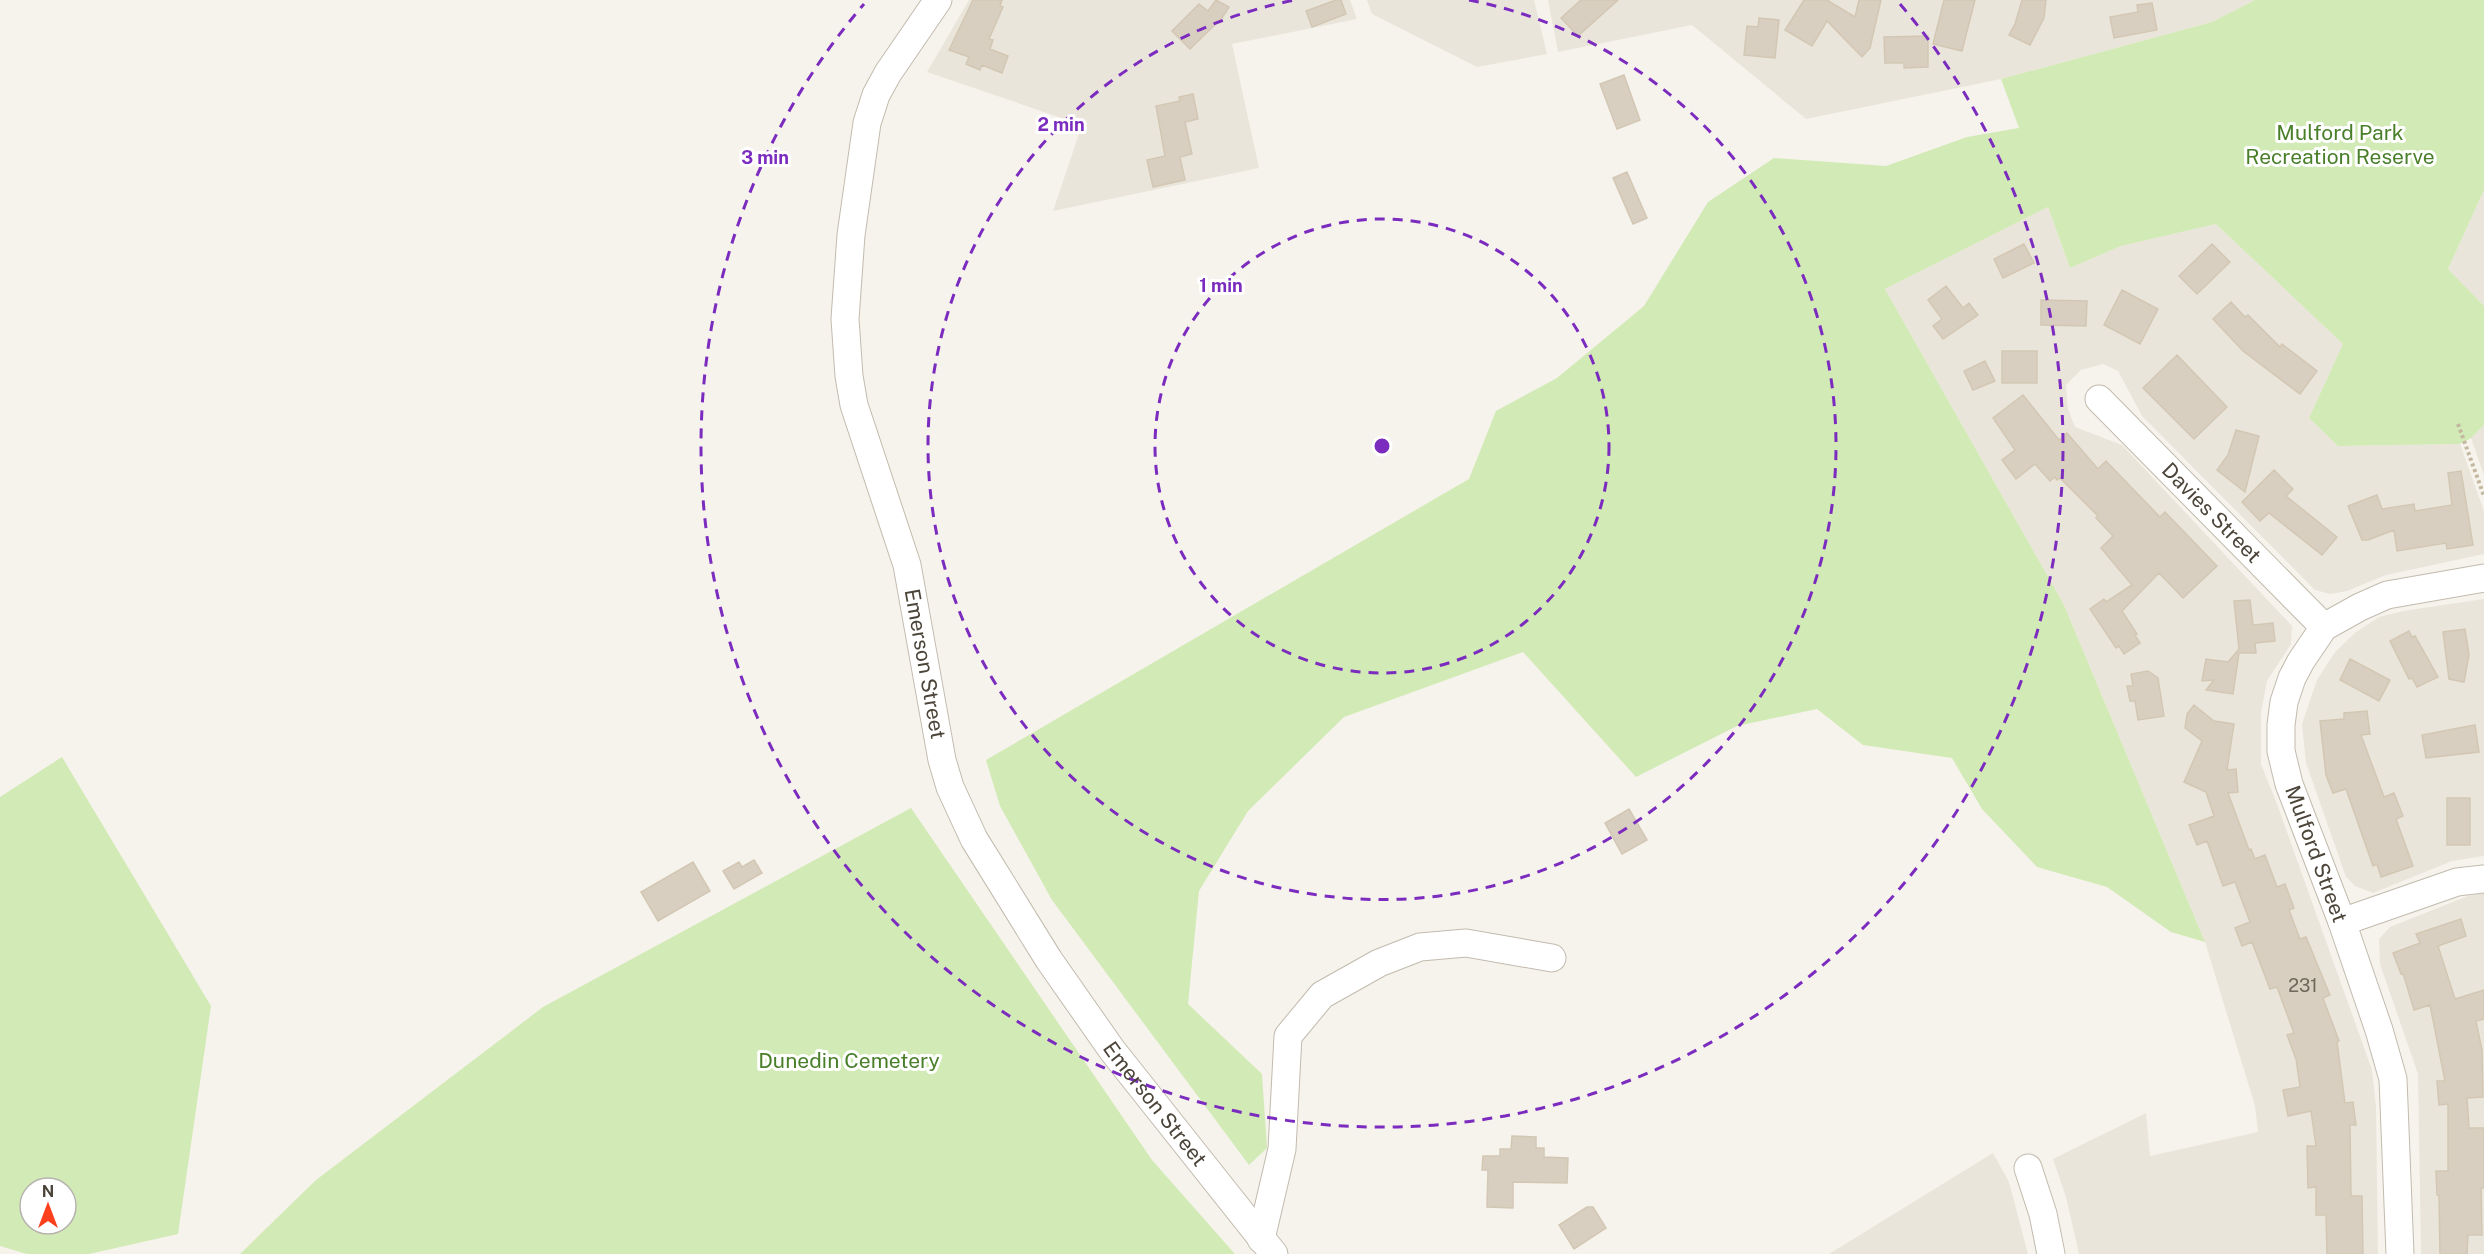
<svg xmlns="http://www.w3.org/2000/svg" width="2484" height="1254" viewBox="0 0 2484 1254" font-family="'Public Sans',sans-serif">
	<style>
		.residential { fill: #eae5da }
		.green { fill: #d2eab5; fill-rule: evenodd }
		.building { fill: #d8cfc1; stroke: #d3c7b4; stroke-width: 1.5 }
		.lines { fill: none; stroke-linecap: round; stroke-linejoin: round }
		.minor-casing { stroke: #c2bbae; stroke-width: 29 }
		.path { stroke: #c4b79f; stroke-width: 4; stroke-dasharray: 3 3; stroke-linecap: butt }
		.minor { stroke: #fff; stroke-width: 27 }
		.ring { fill: none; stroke: #7b2cbf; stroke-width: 3; stroke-dasharray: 10 8 }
		.labels { text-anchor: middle; stroke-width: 6; stroke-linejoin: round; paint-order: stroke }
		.number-label { font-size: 18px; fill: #6e675b }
		.park-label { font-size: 21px; fill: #4a7f2a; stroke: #fff }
		.street-label { font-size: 21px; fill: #4b4439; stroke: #fff }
		.centre { fill: #7b2cbf; stroke: #fff; stroke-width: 3 }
		.ring-label { font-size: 18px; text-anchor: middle; font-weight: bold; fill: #7b2cbf; stroke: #fff; stroke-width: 6; stroke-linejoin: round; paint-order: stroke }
	</style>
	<rect width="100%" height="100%" fill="#f6f3ec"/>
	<path class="residential" d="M969,0H1350L1357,19L1232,44L1259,168L1053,211L1082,125L927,72Z
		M1367,0H1534L1547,54L1477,67L1372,14Z
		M1548,0H2255L2212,22L2001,79L1806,119L1692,25L1558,52Z
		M2484,190V306L2448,269Z
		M2048,207L2070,268L2121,246L2216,224L2343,344L2309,418L2338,446L2460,444L2484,511V554L2386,575L2347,591L2330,594L2315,590L2142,416L2118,371L2103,364L2081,370L2066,385L2068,409L2075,427L2122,445L2292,626L2291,644L2267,681L2261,713V764L2277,804L2372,1070L2376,1107L2378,1254H2079L2066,1197L2053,1159L2146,1113L2150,1156L2258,1132L2255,1106L2205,942L2064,605L1885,289Z
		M2484,425V475L2471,438Z
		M2484,599V856L2452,861L2373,893L2355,886L2346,877L2306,763L2302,724L2317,680L2335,652L2356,632L2379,617L2403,611Z
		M2484,893V1254H2421L2418,1074L2380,964L2379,939L2390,927L2468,896Z
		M1993,1153L2009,1182L2028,1254H1829Z"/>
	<path class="green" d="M2255,0H2484V190L2448,269L2484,306V425L2471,438L2460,444L2338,446L2309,418L2343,344L2216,224L2121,246L2070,268L2048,207L1885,289L2064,605L2205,942L2171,932L2107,887L2037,867L1982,809L1952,758L1863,745L1817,709L1737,726L1636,777L1523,652L1344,717L1248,811L1199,891L1188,1004L1262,1074L1267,1148L1249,1165L1052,900L1000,806L986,760L1469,479L1496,411L1557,378L1644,306L1708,202L1774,158L1886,166L1967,137L2019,128L2001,79L2212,22Z
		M62,757L211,1006L178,1234L89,1254H27L0,1246V797ZM30,1188H66V1224H30Z
		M911,808L1152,1160L1235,1254H240L316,1180L543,1007Z"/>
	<path class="building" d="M973,0H1002L1000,6L1003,7L989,39L993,40L990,49L1008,56L1002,73L982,65L980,70L966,64L969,57L949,50Z
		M1216,0L1229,7L1222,18L1190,49L1172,31L1199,4L1208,11Z
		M1336,0H1341L1346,14L1312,27L1306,11Z
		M1581,0H1618L1578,36L1561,18Z
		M1804,0H1827L1855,17L1859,0H1881L1870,48L1862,57L1827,21L1812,46L1785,30Z
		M1944,0H1975L1962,51L1933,44Z
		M2022,0H2046L2044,18L2030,45L2009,35L2015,24Z
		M2152,3L2157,30L2114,38L2110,17L2138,12L2137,5Z
		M1759,18L1779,20L1775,58L1744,55L1747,26L1758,27Z
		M1928,36V67L1904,68V63H1885L1884,37Z
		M1624,75L1640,120L1617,129L1600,84Z
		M1193,94L1198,119L1185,122L1192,154L1180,157L1185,180L1153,187L1147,160L1165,156L1156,106L1180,101L1179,97Z
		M1627,172L1647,218L1633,224L1613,178Z
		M2024,244L2034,263L2003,278L1994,259Z
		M2212,244L2230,262L2197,294L2179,276Z
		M1946,286L1963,308L1969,303L1978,315L1943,339L1933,326L1942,319L1928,300Z
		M2122,290L2158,309L2140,344L2104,325Z
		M2041,300L2087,301L2086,326L2041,325Z
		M2231,302L2245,317L2248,315L2280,347L2282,344L2317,371L2300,394L2243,351L2213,319Z
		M2002,351H2037V383H2002Z
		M2177,355L2227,407L2194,439L2143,388Z
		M1985,361L1995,381L1973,390L1964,371Z
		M2023,395L2059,440L2067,433L2098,469L2106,461L2160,517L2165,512L2217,566L2183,598L2159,573L2122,611L2137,634L2135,635L2140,643L2124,654L2119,646L2116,648L2090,609L2104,599L2106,602L2132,585L2101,548L2113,536L2096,518L2098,516L2060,478L2057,480L2055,477L2050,481L2035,464L2016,479L2002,460L2015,450L1993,418Z
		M2236,430L2259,436L2245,492L2217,470L2228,455Z
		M2274,470L2293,489L2286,496L2337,537L2322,555L2269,513L2260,521L2242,502Z
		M2461,471L2473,545L2447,549L2446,543L2397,551L2394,530L2368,540H2362L2348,506L2377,495L2382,509L2414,504L2415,511L2452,505L2448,473Z
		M2250,600L2253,625L2273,623L2275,641L2255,643L2256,653H2239L2233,694L2206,690L2214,680L2202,681L2206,659L2228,662L2239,649L2234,601Z
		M2465,629L2469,655L2464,682L2449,679L2443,632Z
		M2409,631L2412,637L2415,636L2438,677L2417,687L2412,678L2409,679L2390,641Z
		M2350,659L2390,680L2379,701L2340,680Z
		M2148,671L2158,678L2164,716L2138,720L2135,701H2130L2127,686H2133L2131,674Z
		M2194,705L2214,721L2234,724L2227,770L2236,769L2238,792L2228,793L2249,850L2251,849L2255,859L2265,855L2277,887L2285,884L2294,908L2289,910L2300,939L2306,937L2330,995L2323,998L2339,1041L2337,1042L2345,1103L2353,1102L2356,1125H2350L2351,1196H2362L2363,1254H2327L2326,1215H2316V1187L2308,1188L2307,1146H2316L2311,1111L2288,1116L2283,1090L2300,1087L2296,1059L2287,1035L2294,1033L2277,987L2270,989L2252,942L2242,946L2235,928L2250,922L2235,882L2223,886L2207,841L2197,845L2189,825L2214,816L2206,792L2184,782L2202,741L2185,728L2187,714Z
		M2367,711L2370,734L2361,735L2384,797L2394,793L2403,816L2396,819L2413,866L2381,877L2377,864L2373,866L2346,789L2333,793L2326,775L2320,721L2344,719V713Z
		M2475,725L2479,752L2426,758L2422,735Z
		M2447,798H2470V845H2447Z
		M1629,809L1647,840L1622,854L1605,823Z
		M754,860L762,873L734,889L723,871L739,862L742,867Z
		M693,862L710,891L658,921L641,892Z
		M2461,919L2466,936L2438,946L2455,999L2484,990V1019L2476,1021L2482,1050L2483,1097L2467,1098L2469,1128H2484V1188H2481L2482,1235H2468L2467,1254H2440L2439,1195H2437L2436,1171H2448V1104L2439,1105L2437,1081H2445L2430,1005L2414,1010L2403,973L2401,974L2393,953L2420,943L2416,934Z
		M1512,1136L1536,1137V1148H1544V1157L1568,1158L1567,1183L1513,1182V1208L1487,1207L1488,1170H1482L1483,1156H1500V1149H1511Z
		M1587,1207H1593L1606,1228L1574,1249L1559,1225Z"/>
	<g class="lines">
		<defs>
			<g id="minor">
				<path id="s1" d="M938,0L888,73L876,95L867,123L851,235L845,319L849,376L854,405L907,565L942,760L950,787L974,839L1049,960L1112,1050L1274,1254"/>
				<path id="s2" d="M2099,399L2324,627"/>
				<path d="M2342,922L2457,882L2484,879"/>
				<path d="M2028,1168L2043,1214L2051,1254"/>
				<path d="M1261,1239L1282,1149L1288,1036L1322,995L1379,963L1420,947L1466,943L1552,958"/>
				<path d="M2400,1254L2393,1079L2379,1030L2342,922L2289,784L2281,751V725L2284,702L2292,678L2301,661L2324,627L2360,607L2387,595L2484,578"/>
			</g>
		</defs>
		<use href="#minor" class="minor-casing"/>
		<path class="path" d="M2458,424L2484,496"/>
		<use href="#minor" class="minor"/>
	</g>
	<g class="ring">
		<circle cx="1382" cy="446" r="227"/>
		<path d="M1469 0A454 454 0 1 1 1295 0"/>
		<path d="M1900 4A681 681 0 1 1 864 4"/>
	</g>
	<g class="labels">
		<g class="number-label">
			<text x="2303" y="992">231</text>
		</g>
		<g class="park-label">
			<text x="2340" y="140">Mulford Park<tspan x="2340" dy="24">Recreation Reserve</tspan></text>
			<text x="849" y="1068">Dunedin Cemetery</text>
		</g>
		<g class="street-label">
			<text dy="7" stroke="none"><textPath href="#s2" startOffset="160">Davies Street</textPath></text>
			<text dy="7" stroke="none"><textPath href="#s1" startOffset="696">Emerson Street</textPath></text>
			<text transform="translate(2316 854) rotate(70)" y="7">Mulford Street</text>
			<text dy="7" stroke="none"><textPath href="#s1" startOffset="1200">Emerson Street</textPath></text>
		</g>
	</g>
	<circle cx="1382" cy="446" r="9" class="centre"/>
	<g class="ring-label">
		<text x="1061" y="131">2 min</text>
		<text x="765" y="164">3 min</text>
		<text x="1221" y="292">1 min</text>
	</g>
	<g transform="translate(48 1206)"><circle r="28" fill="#ffffff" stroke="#b7b4b0" stroke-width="1.5"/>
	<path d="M0-4.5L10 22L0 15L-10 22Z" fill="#fc3f1d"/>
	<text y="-9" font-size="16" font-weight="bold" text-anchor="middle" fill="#4b4439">N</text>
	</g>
</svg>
